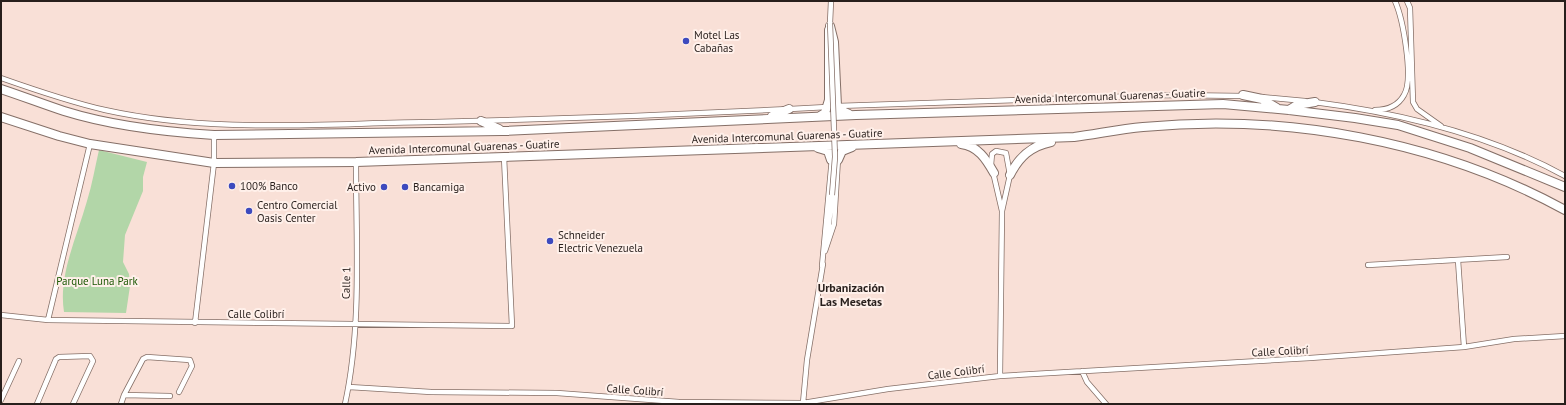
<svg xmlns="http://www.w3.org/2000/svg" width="1566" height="405" viewBox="0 0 1566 405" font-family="'PT Sans',sans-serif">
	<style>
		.green { fill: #b2d6a8 }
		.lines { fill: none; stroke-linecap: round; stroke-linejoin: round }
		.street-casing { stroke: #856f67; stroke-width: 6 }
		.highway-casing { stroke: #856f67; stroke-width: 10 }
		.street { stroke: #fff; stroke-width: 4.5 }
		.highway { stroke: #fff; stroke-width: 8 }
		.street-bridge-casing { stroke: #856f67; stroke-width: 6; stroke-linecap: butt }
		.street-bridge { stroke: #fff; stroke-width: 4.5 }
		.poi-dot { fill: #3d4abe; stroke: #fff0ea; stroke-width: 1.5 }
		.labels { text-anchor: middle; stroke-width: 4; stroke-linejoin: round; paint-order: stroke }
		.poi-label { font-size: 11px; fill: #281f1c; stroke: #fff0ea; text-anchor: start }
		.street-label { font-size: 11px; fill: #281f1c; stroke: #fff0ea }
		.park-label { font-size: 11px; fill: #195600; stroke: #fff0ea }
		.neighbourhood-label { font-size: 12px; font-weight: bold; fill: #281f1c; stroke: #fff0ea }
	</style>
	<rect width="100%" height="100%" fill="#f9e0d7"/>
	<path class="green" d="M99,150L147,162L143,177V191L125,235L123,262L129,274L130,286L126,313L64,312C58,275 77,237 87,201C92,185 95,167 99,150Z"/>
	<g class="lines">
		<defs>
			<path id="street" d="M1407,1L1410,8L1413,102L1417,109L1441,126
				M830,23L831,1
				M1,78C35,90 70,102 105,110C213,134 325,123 434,122C565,119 696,114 827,107
				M1262,97L1305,101
				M1314,102C1400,113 1488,134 1565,176
				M837,106L1172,95L1245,96
				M1375,110C1387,110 1398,106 1404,95C1414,79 1403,19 1395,1
				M991,165L992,154L996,151L1006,153L1010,175L1002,211L1000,376
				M993,172L1002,211
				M827,243L832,195
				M825,251L834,224L838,159
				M1458,260L1464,347
				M1368,265L1507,257
				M822,266L832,158
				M1,315L48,320L512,326L504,157
				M48,320L90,144
				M195,323L214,163V135
				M1082,371L1087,382L1106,404
				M349,387L431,392L557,393L679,402L803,403L888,389L1000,376L1310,358L1464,347L1514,339L1565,336
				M124,395L143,359L147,357L190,360L192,366L179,392
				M1,400L19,361
				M803,403L807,360L823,264
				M37,404L56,359L59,357L90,356L93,361L73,404
				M121,404L124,395L170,396
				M345,404C362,326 356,241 356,162"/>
			<path id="highway" d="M830,26L834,42L837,106L838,109L849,114
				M1,89C22,96 43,104 64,111C112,126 165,132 214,135L502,131L856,115L1223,104L1289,110L1355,118L1398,125L1470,148L1565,187
				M1243,95L1262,99L1277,108
				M1289,110L1297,105L1315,102
				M772,116L789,109
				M820,116L825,113L829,100V30
				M1,117L59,136L90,144L214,163L356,162L504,157L1074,137C1097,134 1120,129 1143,127C1286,113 1439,141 1565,210
				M481,121L499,129
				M961,144C978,146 986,159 994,173
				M818,148L828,151L831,160
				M838,160L842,151L852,147
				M1010,175C1019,157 1031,146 1051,142"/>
		</defs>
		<use href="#street" class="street-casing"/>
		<use href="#highway" class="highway-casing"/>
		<use href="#street" class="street"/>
		<use href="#highway" class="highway"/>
		<defs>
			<path id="street-bridge" d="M830,23L835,157L832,195"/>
		</defs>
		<use href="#street-bridge" class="street-bridge-casing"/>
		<use href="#street-bridge" class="street-bridge"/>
	</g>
	<g class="poi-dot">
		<circle cx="686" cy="41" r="4"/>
		<circle cx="232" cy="186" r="4"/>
		<circle cx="384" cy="187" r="4"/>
		<circle cx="405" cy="187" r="4"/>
		<circle cx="249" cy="211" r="4"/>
		<circle cx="550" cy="241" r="4"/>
	</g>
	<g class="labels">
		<g class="poi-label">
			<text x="694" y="39">Motel Las<tspan x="694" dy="13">Cabañas</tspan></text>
			<text x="240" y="190">100% Banco</text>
			<text x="376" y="191" text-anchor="end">Activo</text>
			<text x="413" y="191">Bancamiga</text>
			<text x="257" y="209">Centro Comercial<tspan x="257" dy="13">Oasis Center</tspan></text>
			<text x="558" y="239">Schneider<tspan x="558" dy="13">Electric Venezuela</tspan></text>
		</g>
		<g class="street-label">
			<text transform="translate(1110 96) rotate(-2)" y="4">Avenida Intercomunal Guarenas - Guatire</text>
			<text transform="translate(787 136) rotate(-2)" y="4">Avenida Intercomunal Guarenas - Guatire</text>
			<text transform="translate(464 147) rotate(-2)" y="4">Avenida Intercomunal Guarenas - Guatire</text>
			<text transform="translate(346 283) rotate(-89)" y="4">Calle 1</text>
			<text x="256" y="318">Calle Colibrí</text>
			<text transform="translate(1280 351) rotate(-3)" y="4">Calle Colibrí</text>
			<text transform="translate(956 372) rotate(-7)" y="4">Calle Colibrí</text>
			<text transform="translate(635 390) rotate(4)" y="4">Calle Colibrí</text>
		</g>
		<g class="park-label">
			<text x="97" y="285">Parque Luna Park</text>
		</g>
		<g class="neighbourhood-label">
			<text x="851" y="292">Urbanización<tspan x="851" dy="14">Las Mesetas</tspan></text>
		</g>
	</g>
	<rect width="1566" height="405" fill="none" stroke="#281f1c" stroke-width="4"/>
</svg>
